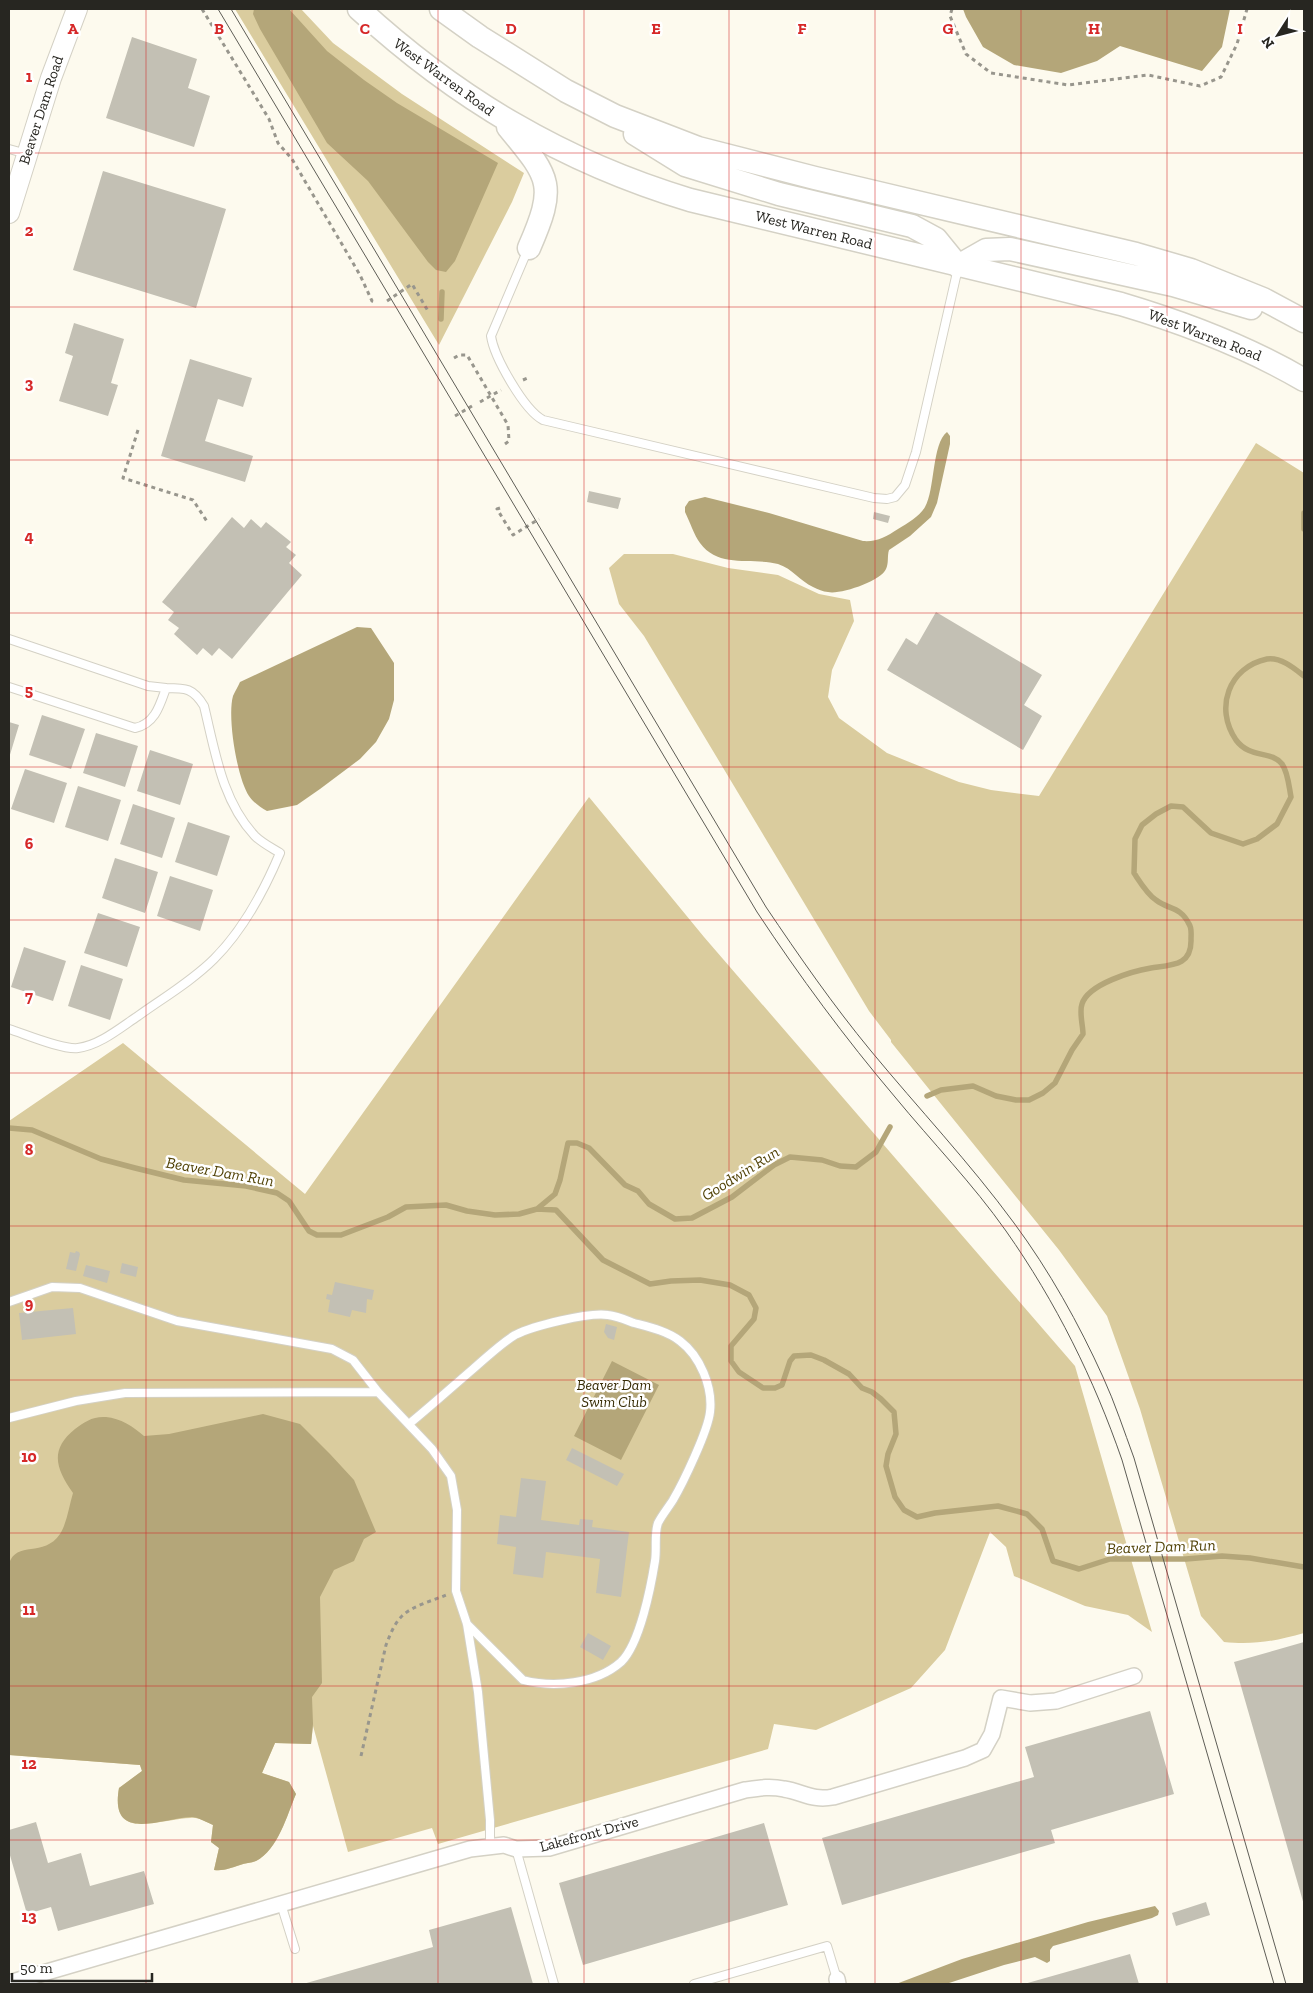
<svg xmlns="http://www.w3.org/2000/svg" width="1313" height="1993" viewBox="0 0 1313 1993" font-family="'Zilla Slab',serif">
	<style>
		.green { fill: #dacc9e }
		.water { fill: #b4a679 }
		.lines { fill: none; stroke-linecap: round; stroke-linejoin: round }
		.stream { stroke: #b4a679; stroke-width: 5.5 }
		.building { fill: #c3c0b4 }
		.lane-casing { stroke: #d4d1c5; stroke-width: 10 }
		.street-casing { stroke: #d4d1c5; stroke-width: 18 }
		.secondary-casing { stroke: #d4d1c5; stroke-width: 22 }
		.primary-casing { stroke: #d4d1c5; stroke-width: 25 }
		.path { stroke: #98968d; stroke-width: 3; stroke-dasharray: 4 4; stroke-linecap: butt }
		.lane { stroke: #fff; stroke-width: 8 }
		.street { stroke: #fff; stroke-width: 15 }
		.secondary { stroke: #fff; stroke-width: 20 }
		.primary { stroke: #fff; stroke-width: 22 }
		.tram { stroke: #5e5d56; stroke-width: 1 }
		.grid { fill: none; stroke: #d62828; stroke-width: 1; stroke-opacity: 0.55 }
		.labels { text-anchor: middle; stroke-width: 5; stroke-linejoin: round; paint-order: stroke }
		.street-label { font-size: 15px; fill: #272621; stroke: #fff }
		.park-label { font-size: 15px; font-style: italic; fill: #372c05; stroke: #fff }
		.water-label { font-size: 16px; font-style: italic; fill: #514206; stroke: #fff }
		.grid-label { font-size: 16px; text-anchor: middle; font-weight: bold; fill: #d62828; stroke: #fff; stroke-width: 5; stroke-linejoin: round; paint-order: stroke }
	</style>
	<rect width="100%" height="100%" fill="#fdfaee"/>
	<path class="green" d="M235,9H301L333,43L402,94L524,173L512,202L439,345Z
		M1256,443L1304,473V1633C1276,1641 1254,1645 1224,1642L1201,1616L1140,1409L1107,1316L1059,1250L891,1042V1040L869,1011L644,636L619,604L609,568L624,554H673L728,568L778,575L819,594L850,600L854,621L832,670L828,697L839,718L887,753L959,782L991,790L1039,796Z
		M589,797L704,937L1075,1366L1152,1632L1128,1615L1085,1606L1014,1576L1006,1547L990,1532L945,1650L911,1688L816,1730L774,1724L768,1749L438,1844L432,1828L348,1852L313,1726L311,1744L275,1743L262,1773L289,1782L296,1794C287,1815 278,1850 256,1861C251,1863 245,1863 240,1865C230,1868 225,1871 214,1870L219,1848L211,1842L213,1825C206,1822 198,1817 191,1818C162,1818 109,1844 119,1788L142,1771L140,1765L9,1755V1121L123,1043L305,1194Z"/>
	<path class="water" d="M254,9H289L327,51L364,80L397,103L498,163L455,261L446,272L436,270L428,262L368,181L327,143L260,29L253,14Z
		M963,9H1230L1222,47L1202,71L1120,46L1097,61L1061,73L1014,65L983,47L966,17Z
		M947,432L950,436V444L937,503L931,517L910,536L889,550C887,556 889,563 886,569C881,581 840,595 828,592C823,592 818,589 813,587C800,581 793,569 778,564C751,557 719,569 700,543C694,535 690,522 685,512V507L689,501L705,497L769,513L863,541C877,542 886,537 898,529C908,523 920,516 925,507C935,490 932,443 947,432Z
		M357,627L371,628L394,663V700L389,719L376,742L360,759L320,789L297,805L267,811C260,807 254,803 249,796C237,778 227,717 233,696C235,691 238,687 240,682Z
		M612,1361L659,1385L621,1460L574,1436Z
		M263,1414L300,1424L330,1454L354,1480L376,1532L364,1539L354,1561L334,1570L320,1597L322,1683L312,1697L313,1724L311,1744L275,1743L262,1773L289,1782L296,1794C287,1815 278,1850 256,1861C251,1863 245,1863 240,1865C230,1868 225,1871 214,1870L219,1848L211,1842L213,1825C206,1822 198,1817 191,1817C162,1818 109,1844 119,1788L142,1771L140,1765L9,1755V1564C16,1540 44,1558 60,1534C67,1523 69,1506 73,1493C56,1469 49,1450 75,1429C84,1422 93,1416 106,1417C120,1418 134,1427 144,1436L169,1434Z
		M1155,1906L1159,1911L1158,1915L1152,1918L1053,1946L1050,1950V1961L1047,1963L1035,1957L1004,1965L946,1984H896L962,1959L1088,1922Z"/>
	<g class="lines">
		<path class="stream" d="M441,319L442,292
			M1304,513V529
			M927,1096L941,1090L973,1086L996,1096L1016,1100H1029L1043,1093L1055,1083L1072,1050L1083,1034C1083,1026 1079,1012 1082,1004C1088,984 1133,971 1151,968C1172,965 1192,966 1191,939C1191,934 1192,928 1189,924C1180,906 1169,910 1156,900C1147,894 1140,882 1134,873L1135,839L1142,825L1156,814L1171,806L1183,807L1211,833L1243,844L1257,839L1277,824L1291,797C1289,787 1288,772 1282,764C1271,750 1250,759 1236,740C1214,708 1229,667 1267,659C1281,657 1294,668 1304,676
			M9,1128L32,1130L101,1159L135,1168L184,1180L246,1186L277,1193L289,1201L309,1231L317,1235H341L388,1217L406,1207L446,1205L467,1211L495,1215L519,1214L537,1209L556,1210L603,1260L650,1284L671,1281L700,1280L730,1285L749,1295L756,1308L754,1319L731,1346V1361L739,1372L763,1388H775L782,1385L790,1361L794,1356L811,1355L824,1360L849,1374L862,1388L872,1392L881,1399L894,1412L896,1434L888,1454L886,1466L895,1497L904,1510L917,1517L935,1513L998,1506L1027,1514L1042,1529L1053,1561L1079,1569L1110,1559H1186L1222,1556L1250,1558L1304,1567
			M537,1209L555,1194L560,1180L568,1143H577L589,1148L625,1185L638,1191L649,1204L675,1219L692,1218L732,1197L774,1165L790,1157L822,1160L840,1166L856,1167L876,1152L890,1127"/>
	</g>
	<path class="building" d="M132,37L197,59L188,88L210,96L194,147L106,118Z
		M103,171L226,209L196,308L73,270Z
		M74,323L124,339L111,383L118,385L108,416L59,401L73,356L65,353Z
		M190,359L252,378L243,407L218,399L205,441L253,456L245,482L161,456Z
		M589,491L621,498L618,509L587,502Z
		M874,512L890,516L888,523L873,519Z
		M232,517L244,528L251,519L261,528L266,522L291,542L286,547L296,555L289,563L302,575L232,659L219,648L212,656L203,648L197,655L174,634L179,628L168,620L174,612L162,602Z
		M936,612L1042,675L1024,705L1042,716L1023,750L887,670L906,638L917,645Z
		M42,715L85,729L71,769L29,755Z
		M9,722L19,725L9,758Z
		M96,733L138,746L125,787L83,773Z
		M150,750L193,764L180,805L137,791Z
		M25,769L67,783L54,823L11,809Z
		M78,786L121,800L108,841L65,827Z
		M133,804L175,818L162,858L120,844Z
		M188,822L230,836L217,876L175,862Z
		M115,858L158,872L145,913L102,898Z
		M170,876L213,890L200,931L157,916Z
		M98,913L140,927L127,967L84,953Z
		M24,947L66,961L53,1001L11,987Z
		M81,965L123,979L110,1020L68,1006Z
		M76,1251L79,1252L80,1254L76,1271L66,1269L70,1252L75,1253Z
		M122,1263L138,1267L136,1277L120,1273Z
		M86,1265L110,1271L107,1283L83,1276Z
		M335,1282L374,1290L372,1300L367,1299L366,1313L352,1310L350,1317L328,1312L330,1300L326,1299L327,1294L332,1295Z
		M73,1308L76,1334L22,1340L19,1313Z
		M606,1324L617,1327L614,1340L608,1338L604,1332Z
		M572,1448L624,1474L617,1486L566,1460Z
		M521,1478L546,1481L541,1520L579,1525L580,1519L593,1520L592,1527L629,1532L621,1597L596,1593L600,1559L546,1552L543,1578L513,1574L516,1547L497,1544L500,1515L516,1517Z
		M588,1633L611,1646L603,1660L580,1647Z
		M1304,1642V1905L1234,1662Z
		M1150,1711L1174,1794L1051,1830L1055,1843L842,1905L822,1838L1034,1777L1025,1747Z
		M36,1822L48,1863L81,1853L90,1886L144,1871L154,1904L58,1931L51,1907L27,1914L9,1852V1830Z
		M764,1823L788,1905L583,1965L559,1883Z
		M1206,1902L1210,1915L1176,1926L1172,1913Z
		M511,1907L533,1984H303L433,1947L429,1930Z
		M1130,1954L1139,1984H1024Z"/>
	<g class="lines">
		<defs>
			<path id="lane" d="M9,149L27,154
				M528,249L491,336C494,357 524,410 543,420L874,498L887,499L895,497L905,485L916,452L958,268
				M9,639L148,686L166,688
				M9,687L135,728C155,724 160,705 166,688C186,688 193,688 204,706C215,751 222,801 255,836C262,843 272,848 280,853C264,891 243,930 214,959C192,981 163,998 138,1016C120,1028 100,1045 78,1048C62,1050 25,1034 9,1029
				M9,1302L52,1287L80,1288L177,1321L332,1349L353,1360L378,1392L432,1449L451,1476L457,1510L456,1591L467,1624L478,1692L490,1820V1845
				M9,1418L76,1401L125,1393L378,1392
				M409,1424C431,1406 452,1387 473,1369C486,1358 500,1344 515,1335C533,1326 588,1312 608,1315C617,1316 626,1320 634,1323C649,1327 667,1331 680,1341C700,1356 713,1387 710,1412C708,1431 683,1483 673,1500C668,1508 662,1515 658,1523C654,1534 657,1549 655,1561C651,1586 640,1644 621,1662C596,1684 554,1688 523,1680L467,1624
				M516,1849L554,1984
				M281,1904L295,1949
				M694,1984L827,1946L837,1979"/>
			<path id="street" d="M837,1979L838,1984
				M9,1983L470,1849L504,1845L516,1849L549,1848L745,1790C759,1788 770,1786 784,1789C803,1792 812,1801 833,1797L965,1758L983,1750L992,1734L1001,1698L1030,1703L1056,1701L1134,1676"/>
			<path id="secondary" d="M9,213L51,78L77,9"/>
			<path id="primary" d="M359,9C456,98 563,162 690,200L1121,304C1185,323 1246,346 1304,380
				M441,9L480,37L566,91L615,116L698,148L815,178L1136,254L1191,270L1263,299L1304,321
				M508,127C550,178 557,184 529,248
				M635,134L685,165L779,194L912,226L936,239L958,266
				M958,266L986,250L1010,249L1173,285L1251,308"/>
		</defs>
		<use href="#lane" class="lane-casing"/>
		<use href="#street" class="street-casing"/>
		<use href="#secondary" class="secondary-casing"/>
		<use href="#primary" class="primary-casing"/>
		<path class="path" d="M202,9L269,119L278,143L292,159L360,275L372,301L377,302
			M952,9L950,16L966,54L991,73L1068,85L1148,75L1200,86L1221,77L1237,44L1247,9
			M387,301L412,284L428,311L426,312
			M454,358L459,355H467L508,425L509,441L505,444
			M523,380L530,377
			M480,402L501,390
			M455,416L472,406
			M138,430L123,478L193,500L208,523
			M500,508L497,509L513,535L539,519
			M361,1756L386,1645C390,1635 394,1624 402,1616C412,1606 432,1601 446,1595"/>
		<use href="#lane" class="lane"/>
		<use href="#street" class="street"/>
		<use href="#secondary" class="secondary"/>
		<use href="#primary" class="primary"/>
		<path class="tram" d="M218,9L757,912C800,977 845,1038 895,1097C932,1142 973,1184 1006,1231C1056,1302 1094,1379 1122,1460L1274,1984
			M231,9L766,907C799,956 833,1005 871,1051C918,1108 970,1163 1014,1223C1049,1270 1079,1324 1103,1377C1115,1403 1124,1431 1134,1458L1286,1984"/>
	</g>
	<path class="grid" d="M146,9V1984M292,9V1984M438,9V1984M584,9V1984M729,9V1984M875,9V1984M1021,9V1984M1167,9V1984M9,153H1304M9,307H1304M9,460H1304M9,613H1304M9,767H1304M9,920H1304M9,1073H1304M9,1226H1304M9,1380H1304M9,1533H1304M9,1686H1304M9,1840H1304"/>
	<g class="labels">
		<g class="street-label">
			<text transform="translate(444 77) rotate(36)" y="5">West Warren Road</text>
			<text transform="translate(41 110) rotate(-72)" y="5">Beaver Dam Road</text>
			<text transform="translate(814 230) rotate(14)" y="5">West Warren Road</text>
			<text transform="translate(1205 335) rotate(21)" y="5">West Warren Road</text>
			<text transform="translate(589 1834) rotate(-15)" y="5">Lakefront Drive</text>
		</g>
		<g class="park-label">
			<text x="614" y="1390">Beaver Dam<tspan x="614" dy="17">Swim Club</tspan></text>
		</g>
		<g class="water-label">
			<text transform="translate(220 1171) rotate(10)" y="6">Beaver Dam Run</text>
			<text transform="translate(740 1173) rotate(-32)" y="6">Goodwin Run</text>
			<text transform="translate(1161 1546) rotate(-2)" y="6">Beaver Dam Run</text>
		</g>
	</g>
	<g class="grid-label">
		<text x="73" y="34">A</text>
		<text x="219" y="34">B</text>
		<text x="365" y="34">C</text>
		<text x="511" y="34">D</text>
		<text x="656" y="34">E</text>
		<text x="802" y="34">F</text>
		<text x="948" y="34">G</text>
		<text x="1094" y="34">H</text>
		<text x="1240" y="34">I</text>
		<text x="29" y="82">1</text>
		<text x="29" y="236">2</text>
		<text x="29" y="389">3</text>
		<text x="29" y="542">4</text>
		<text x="29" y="696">5</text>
		<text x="29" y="849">6</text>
		<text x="29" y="1002">7</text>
		<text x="29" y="1155">8</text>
		<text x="29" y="1309">9</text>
		<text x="29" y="1462">10</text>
		<text x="29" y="1615">11</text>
		<text x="29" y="1769">12</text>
		<text x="29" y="1922">13</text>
	</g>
	<rect width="1313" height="1993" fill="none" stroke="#272621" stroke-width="20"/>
	<g transform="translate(1278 35) rotate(234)" stroke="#ffffff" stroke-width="4" paint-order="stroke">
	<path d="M0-4L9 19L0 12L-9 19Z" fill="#272621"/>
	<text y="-8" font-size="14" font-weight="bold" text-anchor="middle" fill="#272621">N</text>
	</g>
	<path d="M12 1973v8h140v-8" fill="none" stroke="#272621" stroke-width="2.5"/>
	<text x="20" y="1973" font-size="15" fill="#272621" stroke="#ffffff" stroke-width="4" paint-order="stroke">50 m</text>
</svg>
